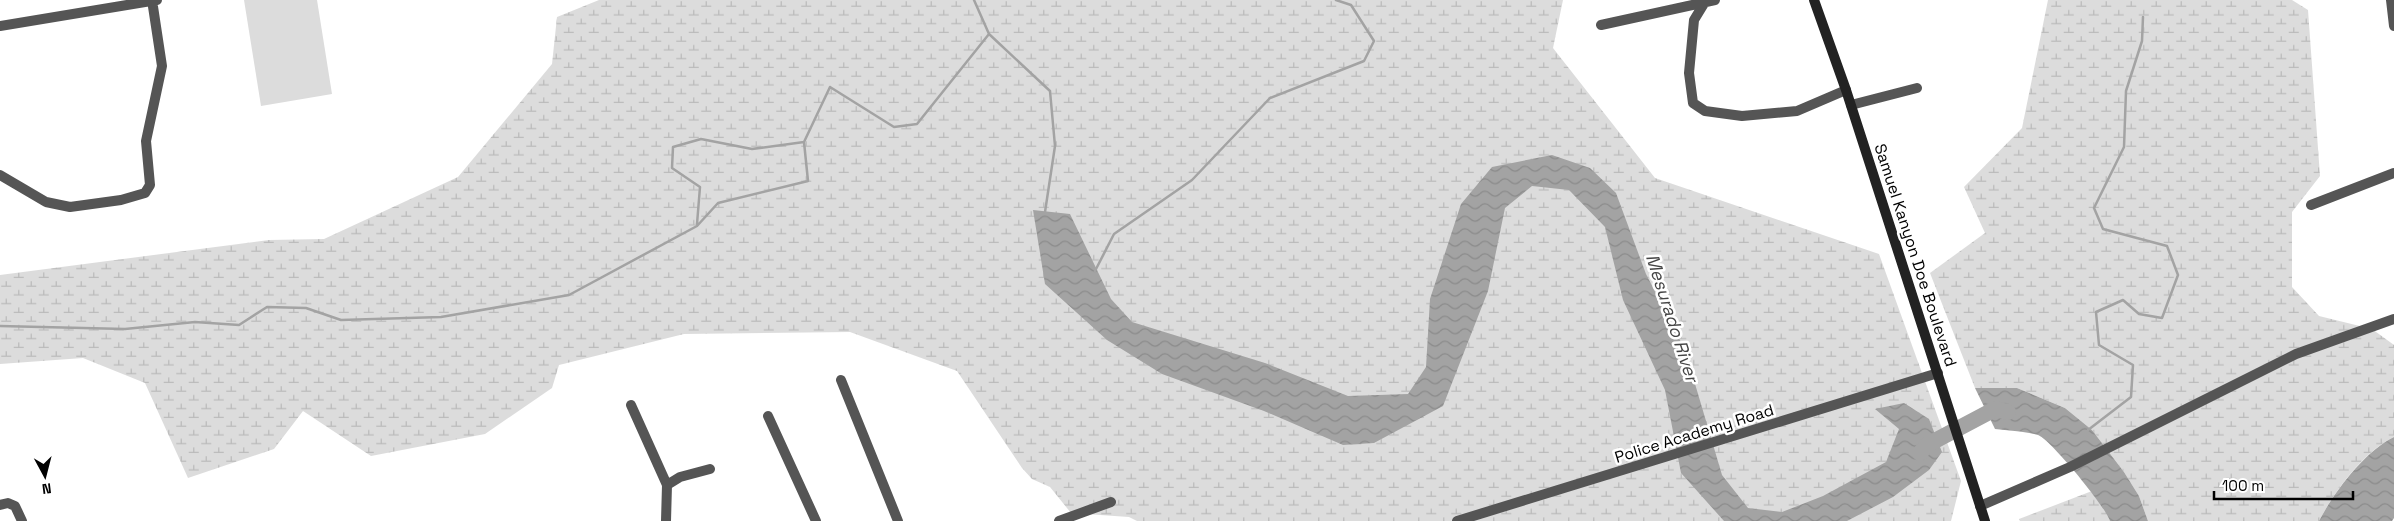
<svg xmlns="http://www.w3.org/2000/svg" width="2394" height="521" viewBox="0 0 2394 521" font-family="'Space Grotesk',sans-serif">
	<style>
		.wetland { fill: url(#wetland-marsh) }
		.green { fill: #dcdcdc }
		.water { fill: url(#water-waves) }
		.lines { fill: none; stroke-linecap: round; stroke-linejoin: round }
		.stream { stroke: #a3a3a3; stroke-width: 2.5 }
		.river { stroke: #a3a3a3; stroke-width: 16 }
		.street { stroke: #555; stroke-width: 10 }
		.secondary { stroke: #222; stroke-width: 10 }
		.labels { text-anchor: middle; stroke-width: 5; stroke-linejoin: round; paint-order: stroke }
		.street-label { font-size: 16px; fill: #000; stroke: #fff }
		.water-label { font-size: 18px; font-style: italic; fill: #444; stroke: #fff }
	</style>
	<defs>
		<pattern id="wetland-marsh" width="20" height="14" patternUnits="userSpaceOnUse" patternTransform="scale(1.25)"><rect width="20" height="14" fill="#dcdcdc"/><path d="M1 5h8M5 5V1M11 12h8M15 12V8" fill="none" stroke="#bbb"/></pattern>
		<pattern id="water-waves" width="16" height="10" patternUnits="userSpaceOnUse" patternTransform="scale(1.25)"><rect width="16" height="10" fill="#a3a3a3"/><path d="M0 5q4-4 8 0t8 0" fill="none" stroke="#8b8b8b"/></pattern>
	</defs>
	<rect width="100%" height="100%" fill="#fff"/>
	<path class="wetland" d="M599,0H1563L1553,48L1655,178L1879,254L1961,481L1951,521H1137L1129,517L1071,513L1050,487L1032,479L1022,468L957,371L850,332L684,334L559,365L552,388L485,434L371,456L303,411L274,449L188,478L145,383L83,358L0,364V275L269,240L324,239L458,177L552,64L557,17Z
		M2048,0H2292L2308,10L2320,176L2292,212V287L2319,316L2372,329L2394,345V437C2364,451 2334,492 2319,521H2148L2139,496L2124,472L2092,430L2065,408L2017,388H1975L1930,273L1985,233L1964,187L2022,128Z
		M2092,491L2108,513L2110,521H2020L2019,519Z"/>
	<path class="green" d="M244,0H317L332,94L261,106Z"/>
	<path class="water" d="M1552,155L1590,168L1616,193L1646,274L1685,350L1722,475L1748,508L1782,512L1823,496L1886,462L1899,429L1875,409L1904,403L1929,419L1942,452L1929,470L1893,497L1847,521H1724L1681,473L1665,390L1623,300L1605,227L1569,190L1532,186L1505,208L1488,291L1443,406L1374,443L1343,445L1264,411L1162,374L1107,340L1045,284L1033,210L1070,214L1111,299L1132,322L1265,363L1348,396L1408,394L1426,367L1430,299L1461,204L1492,167Z
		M1975,388H2017L2065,408L2092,430L2124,472L2139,496L2148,521H2110C2106,507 2050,439 2038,435C2025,431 2009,431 1995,429Z
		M2394,437V518L2392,521H2319C2334,492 2365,451 2394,437Z"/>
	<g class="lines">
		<path class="stream" d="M974,0L989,34L1050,91L1055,146L1045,212
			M697,224L700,187L672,168L673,147L701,139L752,149L804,142
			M1095,271L1114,234L1192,180L1270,98L1364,61L1374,41L1351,5L1336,0
			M0,326L125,329L195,322L239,325L267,307L306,308L341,320L441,317L569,295L697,226L718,203L808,181L804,142L830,87L894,127L917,124L989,34
			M2088,430L2131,397L2133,365L2099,345L2096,312L2123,300L2139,314L2162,318L2178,275L2167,246L2103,229L2094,208L2124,147L2126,91L2142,41L2143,17"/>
		<path class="river" d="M1920,453L1927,445L1995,409L2008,412"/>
		<path class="street" d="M2391,0L2394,26
			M1705,2L1694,20L1689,73L1693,103L1705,111L1742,116L1797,111L1846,90
			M1601,25L1715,0
			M0,26L157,0
			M1851,105L1917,88
			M0,175L46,202L70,207L121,200L145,193L150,185L146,141L162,66L152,0
			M2311,205L2394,173
			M841,380L898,521
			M631,405L667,485
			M768,416L816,521
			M0,505L8,503L15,506L22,521
			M1980,506L2070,467L2296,354L2394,319
			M666,521L667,485L680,477L710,469
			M1059,521L1111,502
			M1457,521L1938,373"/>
		<path class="secondary" d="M1814,0L1846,90L1985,521"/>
	</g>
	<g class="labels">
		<g class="street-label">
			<text transform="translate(1916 255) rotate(72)" y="6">Samuel Kanyon Doe Boulevard</text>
			<text transform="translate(1694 433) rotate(-17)" y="6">Police Academy Road</text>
		</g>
		<g class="water-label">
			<text transform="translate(1672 318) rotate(72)" y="6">Mesurado River</text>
		</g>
	</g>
	<g transform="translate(45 476) rotate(173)" stroke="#ffffff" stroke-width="4" paint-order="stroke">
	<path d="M0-4L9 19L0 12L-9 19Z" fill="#000000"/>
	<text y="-8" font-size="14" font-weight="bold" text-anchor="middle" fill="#000000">N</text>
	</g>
	<path d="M2214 491v8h139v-8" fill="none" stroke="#000000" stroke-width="2.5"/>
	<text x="2222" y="491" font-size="15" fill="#000000" stroke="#ffffff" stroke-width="4" paint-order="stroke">100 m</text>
</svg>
